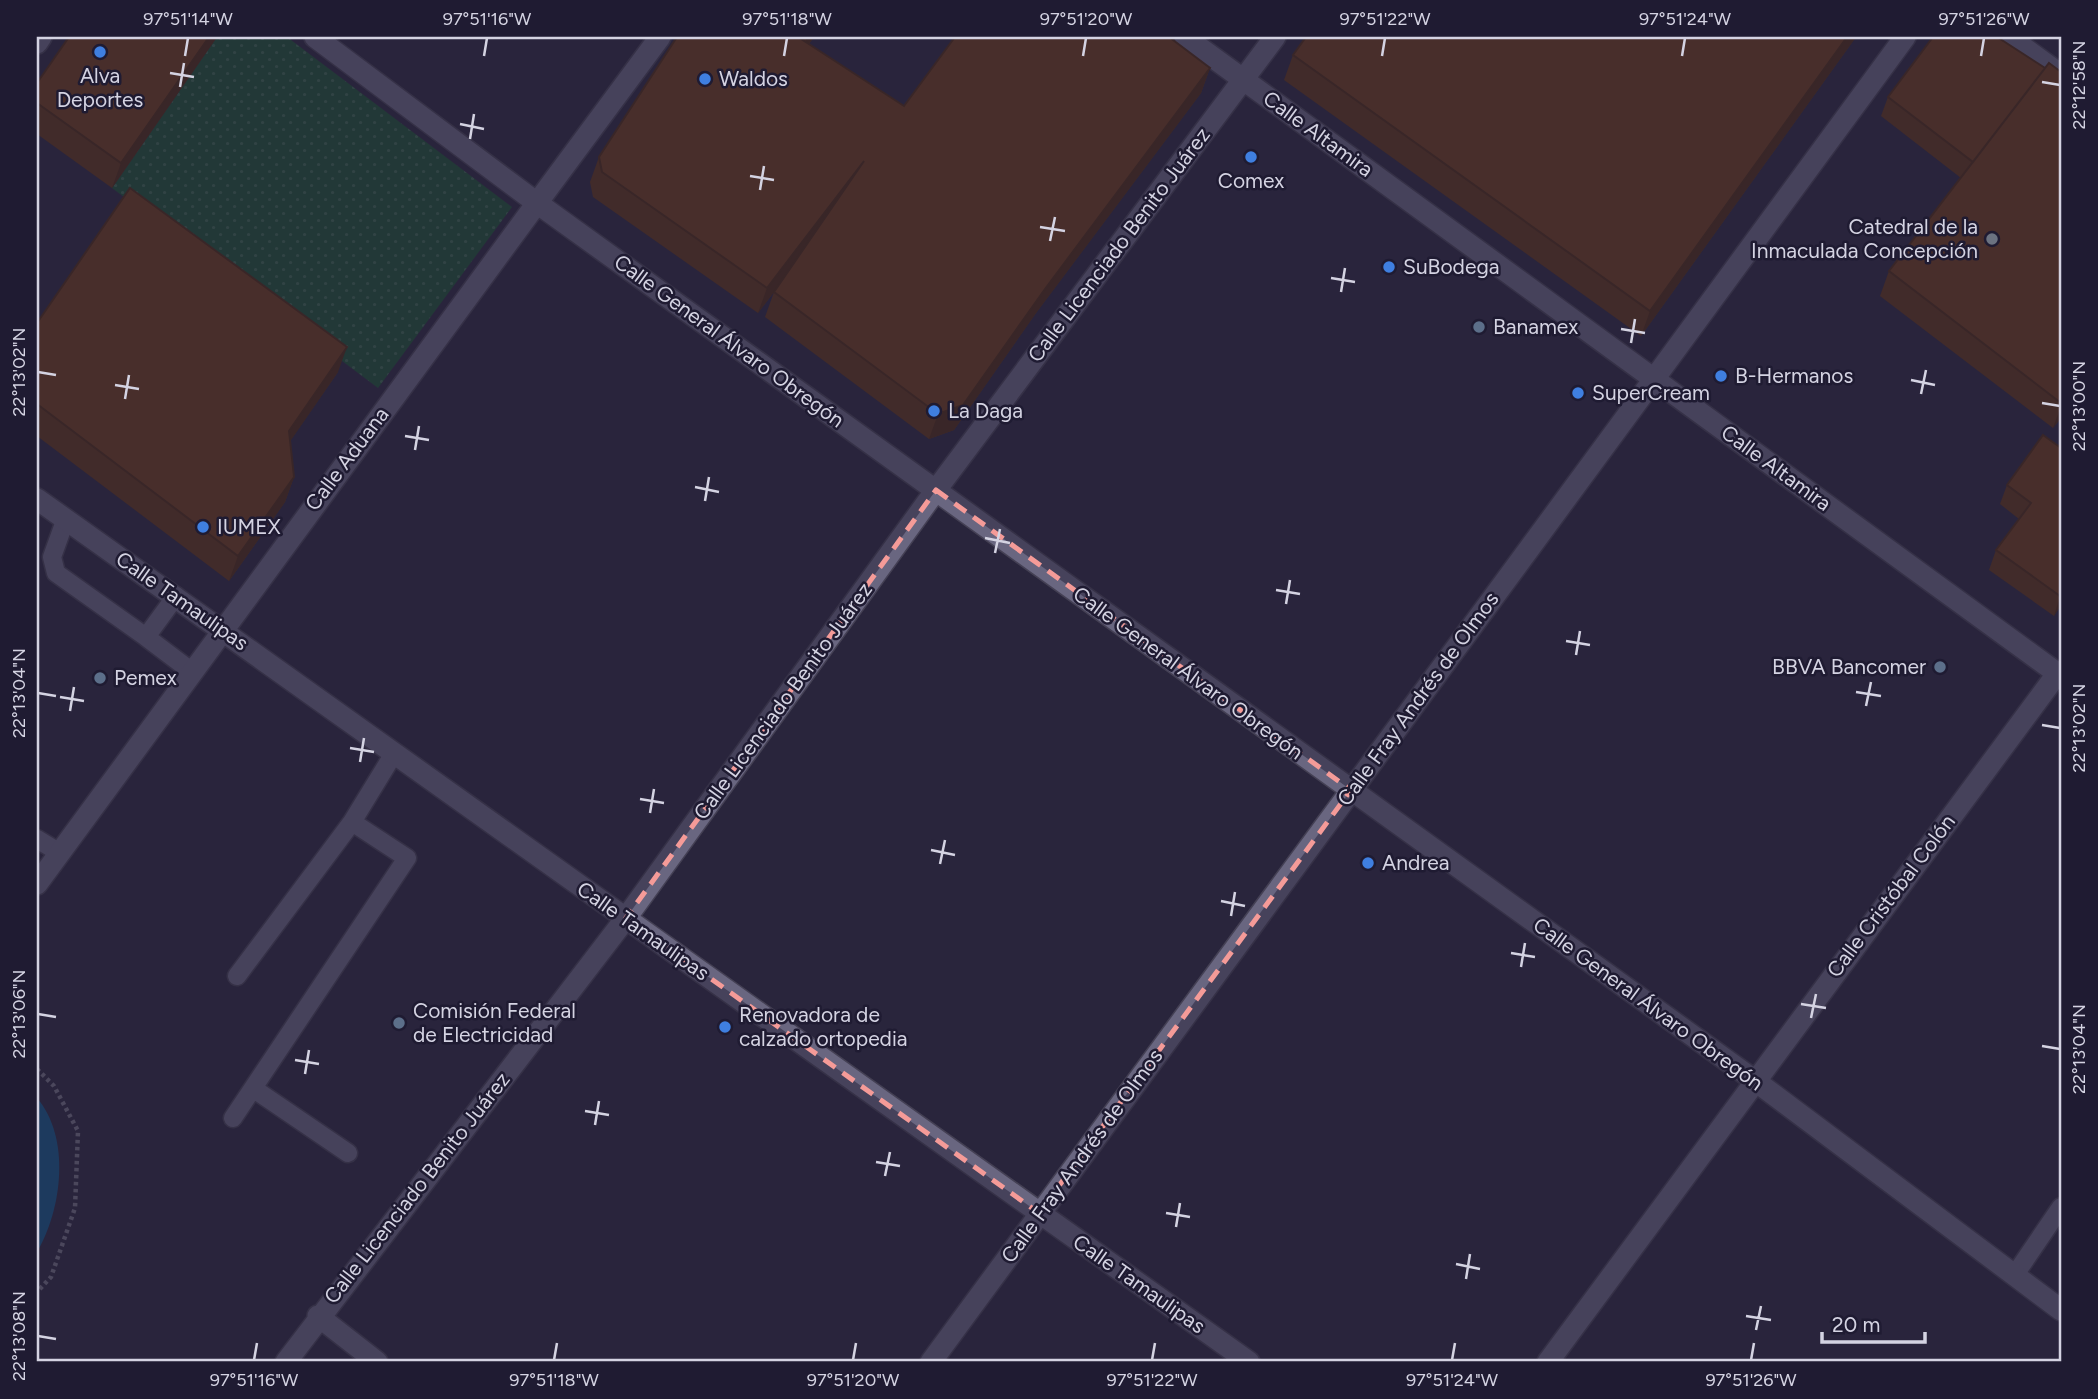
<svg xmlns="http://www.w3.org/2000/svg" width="2098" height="1399" viewBox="0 0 2098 1399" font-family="Figtree,sans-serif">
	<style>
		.grass { fill: url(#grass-dots) }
		.water { fill: #0e5588 }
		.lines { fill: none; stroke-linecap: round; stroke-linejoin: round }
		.lane-casing { stroke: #444054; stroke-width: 21 }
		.street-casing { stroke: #444054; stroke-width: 24 }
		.secondary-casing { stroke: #444054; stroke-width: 24 }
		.path { stroke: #737184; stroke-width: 4.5; stroke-dasharray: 3.5 3.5; stroke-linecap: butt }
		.lane { stroke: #696680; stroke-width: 18 }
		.street { stroke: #696680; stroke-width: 21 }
		.secondary { stroke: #696680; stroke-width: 21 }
		.wall { fill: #5e3314 }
		.shaded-wall { fill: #4c2910 }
		.building { fill: #6d3b17; stroke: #4c2910; stroke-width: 2 }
		.marked { fill: none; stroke: #f59b98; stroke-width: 5; stroke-dasharray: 14 9; stroke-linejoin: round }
		.ticks { fill: none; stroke: #d4d3e2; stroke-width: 2.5 }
		.shop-dot { fill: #3f7fe0; stroke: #1f1b32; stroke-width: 2.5 }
		.worship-dot { fill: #6b7280; stroke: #1f1b32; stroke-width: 2.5 }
		.service-dot { fill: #5c6f8a; stroke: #1f1b32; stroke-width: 2.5 }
		.labels { text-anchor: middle; stroke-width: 5; stroke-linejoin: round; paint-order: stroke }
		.poi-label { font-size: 21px; fill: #d4d3e2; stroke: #1f1b32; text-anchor: start }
		.street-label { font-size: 21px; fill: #d4d3e2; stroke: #1f1b32 }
		.neatline { fill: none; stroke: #d4d3e2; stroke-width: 2.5 }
		.ticks-label { font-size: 18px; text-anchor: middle; fill: #d4d3e2 }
	</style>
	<defs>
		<pattern id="grass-dots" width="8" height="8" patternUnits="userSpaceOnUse" patternTransform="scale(1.75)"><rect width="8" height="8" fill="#195031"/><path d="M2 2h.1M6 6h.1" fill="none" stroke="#3a684f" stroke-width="1.8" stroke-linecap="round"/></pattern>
	</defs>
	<rect width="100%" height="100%" fill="#29253c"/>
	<path class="grass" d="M217,37H287L512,207L378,388L112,188Z"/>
	<path class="water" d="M37,1098C71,1138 62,1209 37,1252Z"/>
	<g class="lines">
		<defs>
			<path id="lane" d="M65,521L52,557L56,573L146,637L176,596
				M146,637L191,671
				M37,839L60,853
				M237,976L352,822L393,755
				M254,1089L348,1153
				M233,1118L407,858L352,822
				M2014,1276L2061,1207"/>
			<path id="street" d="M2009,37L2061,75
				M1654,379L1905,37
				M37,499L1249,1362
				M37,884L537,203
				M318,1316L377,1362
				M286,1362L626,918L936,490"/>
			<path id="secondary" d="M315,37L537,203L1754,1080L2061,1310
				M1185,37L2061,676
				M37,43L41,37
				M537,203L660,37
				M936,490L1275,37
				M931,1362L1654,379
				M1548,1362L2057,674"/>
		</defs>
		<use href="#lane" class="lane-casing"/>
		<use href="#street" class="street-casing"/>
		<use href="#secondary" class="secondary-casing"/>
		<path class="path" d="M37,1069L54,1086L78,1131L75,1208L51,1277L37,1292"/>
		<use href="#lane" class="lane"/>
		<use href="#street" class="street"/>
		<use href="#secondary" class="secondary"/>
	</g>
	<path class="wall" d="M217,37L112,188L37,134V83Z
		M677,37H814L809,44L904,106L1210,68L1201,93L1036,313L954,430L929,439L765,317L774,292L777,288L758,313L593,197L590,182L599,157Z
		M1306,37H1856L1641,336L1284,80L1293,55Z
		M2045,68L2061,72V418L2053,428L1880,296L1889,271L1961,178L1881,116L1888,97Z
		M37,323L338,372L290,441L294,477L285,502L229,581L37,436Z
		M2061,448V605L2054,616L1989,570L1996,550L2019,519L2000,504L2007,485Z"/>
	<path class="shaded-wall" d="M209,37H217L112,188L121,163Z
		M807,37H814L799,57Z
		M1847,37H1856L1641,336L1650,311Z
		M1210,68L1201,93L1036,313L954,430L929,439L938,414L1045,289Z
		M864,161L855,186L758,313L767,288Z
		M347,347L338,372L280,456L289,431Z
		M2061,406V418L2053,428Z
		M294,477L285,502L229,581L238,556Z
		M2061,595V605L2054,616L2060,596Z"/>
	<path class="building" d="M69,37H209L121,163L37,103V83Z
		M677,37H798L904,106L955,37H1169L1210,68L1045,289L963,405L938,414L774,292L864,161L767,288L602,172L599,157Z
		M1306,37H1847L1650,311L1293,55Z
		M1933,37H1997L2045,68L1973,162L1888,97Z
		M2049,63L2061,72V403L1889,271Z
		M130,188L347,347L289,431L294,477L238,556L37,404V323Z
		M2043,435L2061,448L2060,596L1996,550L2031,503L2007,485Z"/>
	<path d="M0 0H2098V1399H0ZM936,490L1351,790L1039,1213L626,918Z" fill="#29253c" fill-opacity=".55" fill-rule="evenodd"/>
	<path class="marked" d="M936,490L1351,790L1039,1213L626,918Z"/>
	<path class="ticks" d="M185,56L188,38M484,56L487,38M784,56L787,38M1083,56L1086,38M1382,56L1385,38M1682,56L1685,38M1981,56L1984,38M170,73L194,77M2042,82L2060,85M180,87L184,63M460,124L484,129M470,139L474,114M750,176L774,180M760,190L764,166M1040,227L1065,231M1050,241L1055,217M1331,278L1355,282M1341,292L1345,268M1621,329L1645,333M1631,343L1635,319M38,372L56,375M1911,380L1935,385M115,385L139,389M1921,394L1926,370M125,399L129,375M2042,403L2060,406M405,436L429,440M415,450L419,426M695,487L719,492M705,501L709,477M985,538L1010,543M995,553L1000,529M1276,590L1300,594M1286,604L1290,580M1566,641L1590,645M1576,655L1580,631M1856,692L1881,696M38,693L56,696M60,697L84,701M1866,706L1871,682M70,711L74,687M2042,725L2060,728M350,748L374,752M360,762L364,738M640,799L664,803M650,813L654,789M931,850L955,855M940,864L945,840M1221,901L1245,906M1231,916L1235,892M1511,953L1535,957M1521,967L1525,943M1801,1004L1826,1008M38,1014L56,1017M1811,1018L1816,994M2042,1046L2060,1049M295,1060L319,1064M305,1074L309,1050M585,1111L609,1115M595,1125L599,1101M876,1162L900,1166M885,1176L890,1152M1166,1213L1190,1217M1176,1227L1180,1203M1456,1264L1480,1269M1466,1279L1470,1254M1746,1316L1771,1320M1756,1330L1761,1306M38,1336L56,1339M254,1360L257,1343M554,1360L557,1343M853,1360L856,1343M1152,1360L1155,1343M1452,1360L1455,1343M1751,1360L1754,1343"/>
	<g class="shop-dot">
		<circle cx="100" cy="52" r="7"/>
		<circle cx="705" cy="79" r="7"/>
		<circle cx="1251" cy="157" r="7"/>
		<circle cx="1389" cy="267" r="7"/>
		<circle cx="1721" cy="376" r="7"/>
		<circle cx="1578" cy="393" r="7"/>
		<circle cx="934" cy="411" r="7"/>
		<circle cx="203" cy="527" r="7"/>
		<circle cx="1368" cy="863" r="7"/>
		<circle cx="725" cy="1027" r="7"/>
	</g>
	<circle class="worship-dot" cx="1992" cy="239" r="7"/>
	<g class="service-dot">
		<circle cx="1479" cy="327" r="7"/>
		<circle cx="1940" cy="667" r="7"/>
		<circle cx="100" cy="678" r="7"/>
		<circle cx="399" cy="1023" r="7"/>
	</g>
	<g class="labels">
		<g class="poi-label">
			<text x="100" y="83" text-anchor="middle">Alva<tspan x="100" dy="24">Deportes</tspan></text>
			<text x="719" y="86">Waldos</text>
			<text x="1251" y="188" text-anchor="middle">Comex</text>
			<text x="1978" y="234" text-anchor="end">Catedral de la<tspan x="1978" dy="24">Inmaculada Concepción</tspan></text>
			<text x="1403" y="274">SuBodega</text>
			<text x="1493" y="334">Banamex</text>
			<text x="1735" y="383">B-Hermanos</text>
			<text x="1592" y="400">SuperCream</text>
			<text x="948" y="418">La Daga</text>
			<text x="217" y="534">IUMEX</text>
			<text x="1926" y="674" text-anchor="end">BBVA Bancomer</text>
			<text x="114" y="685">Pemex</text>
			<text x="1382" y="870">Andrea</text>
			<text x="413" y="1018">Comisión Federal<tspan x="413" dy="24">de Electricidad</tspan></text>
			<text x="739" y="1022">Renovadora de<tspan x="739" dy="24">calzado ortopedia</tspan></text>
		</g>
		<g class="street-label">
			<text transform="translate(1318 134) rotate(36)" y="7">Calle Altamira</text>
			<text transform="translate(1119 245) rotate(-53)" y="7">Calle Licenciado Benito Juárez</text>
			<text transform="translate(729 341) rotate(36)" y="7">Calle General Álvaro Obregón</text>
			<text transform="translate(347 459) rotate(-53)" y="7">Calle Aduana</text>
			<text transform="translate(1776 468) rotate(36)" y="7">Calle Altamira</text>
			<text transform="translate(182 601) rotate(35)" y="7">Calle Tamaulipas</text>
			<text transform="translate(1188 673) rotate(36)" y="7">Calle General Álvaro Obregón</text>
			<text transform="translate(1418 699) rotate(-54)" y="7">Calle Fray Andrés de Olmos</text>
			<text transform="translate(783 701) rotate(-54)" y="7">Calle Licenciado Benito Juárez</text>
			<text transform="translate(1891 896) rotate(-53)" y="7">Calle Cristóbal Colón</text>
			<text transform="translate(643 931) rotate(35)" y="7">Calle Tamaulipas</text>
			<text transform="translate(1648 1004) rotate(36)" y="7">Calle General Álvaro Obregón</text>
			<text transform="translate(1082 1156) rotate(-54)" y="7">Calle Fray Andrés de Olmos</text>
			<text transform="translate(417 1188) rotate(-52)" y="7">Calle Licenciado Benito Juárez</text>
			<text transform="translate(1139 1284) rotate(35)" y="7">Calle Tamaulipas</text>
		</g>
	</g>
	<rect width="2098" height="1399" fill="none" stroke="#1f1b32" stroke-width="77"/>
	<path d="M1822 1332v10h103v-10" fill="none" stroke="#d4d3e2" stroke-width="3.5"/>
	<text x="1832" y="1332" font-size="21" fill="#d4d3e2" stroke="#1f1b32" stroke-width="5" paint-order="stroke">20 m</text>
	<rect x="38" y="38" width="2022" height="1322" class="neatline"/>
	<g class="ticks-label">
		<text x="188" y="25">97°51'14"W</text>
		<text x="487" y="25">97°51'16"W</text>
		<text x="787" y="25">97°51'18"W</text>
		<text x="1086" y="25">97°51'20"W</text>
		<text x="1385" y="25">97°51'22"W</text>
		<text x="1685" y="25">97°51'24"W</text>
		<text x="1984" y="25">97°51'26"W</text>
		<text transform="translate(2079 85) rotate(-90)" y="6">22°12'58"N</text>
		<text transform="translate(19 372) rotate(-90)" y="6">22°13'02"N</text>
		<text transform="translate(2079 406) rotate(-90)" y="6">22°13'00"N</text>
		<text transform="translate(19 693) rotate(-90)" y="6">22°13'04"N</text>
		<text transform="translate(2079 728) rotate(-90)" y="6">22°13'02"N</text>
		<text transform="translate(19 1014) rotate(-90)" y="6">22°13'06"N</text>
		<text transform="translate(2079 1049) rotate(-90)" y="6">22°13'04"N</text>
		<text transform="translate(19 1336) rotate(-90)" y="6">22°13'08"N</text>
		<text x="254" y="1386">97°51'16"W</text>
		<text x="554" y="1386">97°51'18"W</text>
		<text x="853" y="1386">97°51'20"W</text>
		<text x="1152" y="1386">97°51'22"W</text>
		<text x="1452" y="1386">97°51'24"W</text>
		<text x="1751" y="1386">97°51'26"W</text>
	</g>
</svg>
